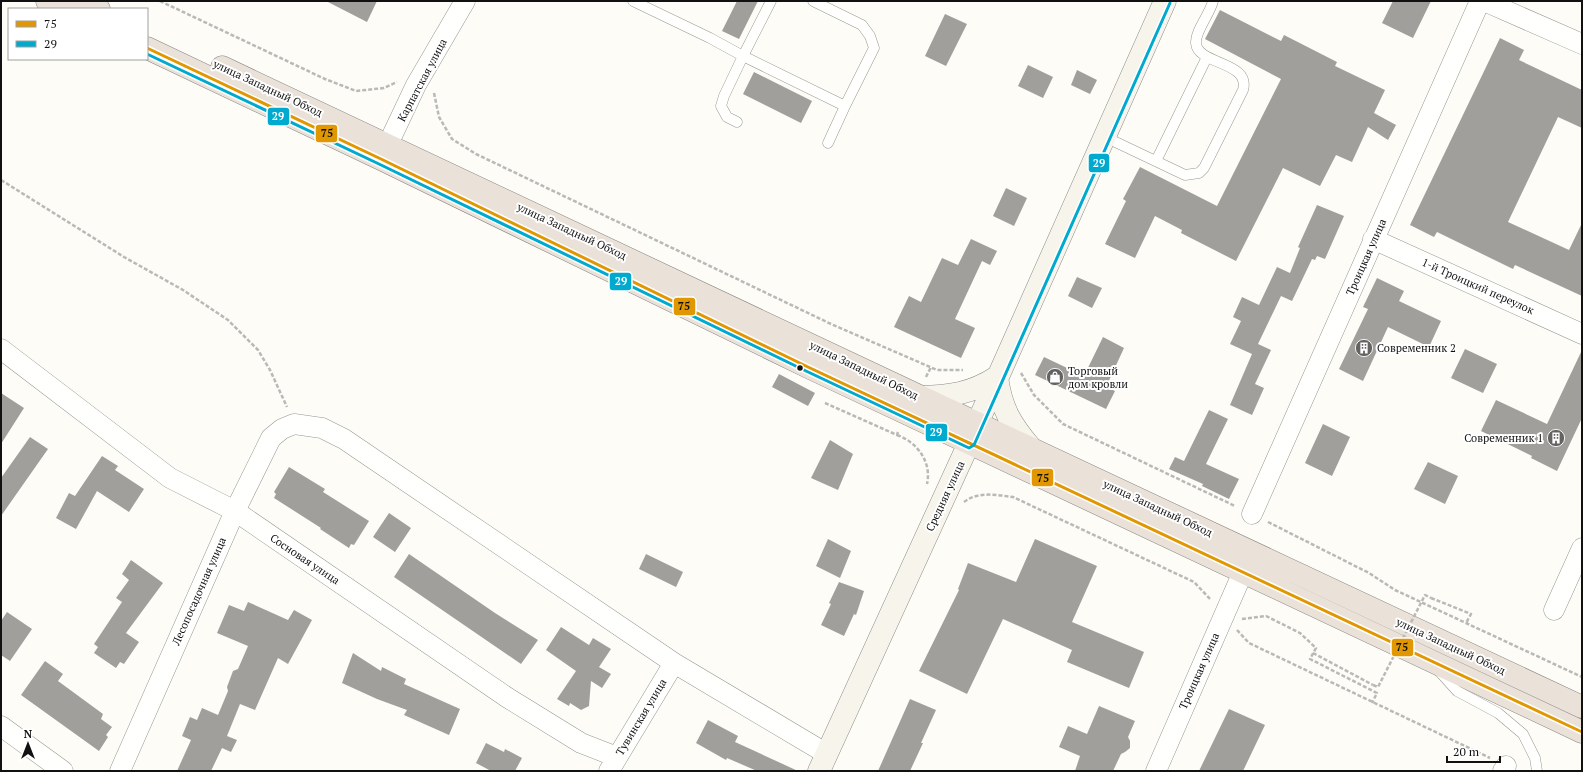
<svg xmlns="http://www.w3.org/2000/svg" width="1583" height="772" viewBox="0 0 1583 772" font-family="'PT Serif',serif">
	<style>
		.building { fill: #a19f9c }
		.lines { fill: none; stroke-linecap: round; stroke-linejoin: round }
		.lane-casing { stroke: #979795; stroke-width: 11 }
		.street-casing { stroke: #979795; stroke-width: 21 }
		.secondary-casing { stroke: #8e8d8b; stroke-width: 23 }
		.highway-casing { stroke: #858482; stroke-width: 23 }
		.path { stroke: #b9b9b8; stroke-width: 2.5; stroke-dasharray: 4 2; stroke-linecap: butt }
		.lane { stroke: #fffffe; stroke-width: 10 }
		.street { stroke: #fffffe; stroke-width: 20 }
		.secondary { stroke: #f6f4eb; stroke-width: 22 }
		.highway { stroke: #eae1d8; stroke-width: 22 }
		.path-bridge { stroke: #b9b9b8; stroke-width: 2.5; stroke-dasharray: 4 2; stroke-linecap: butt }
		.bus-1-casing { stroke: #fff; stroke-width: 6 }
		.bus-2-casing { stroke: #fff; stroke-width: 6 }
		.bus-1 { stroke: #e09702; stroke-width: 3 }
		.bus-2 { stroke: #00a9ce; stroke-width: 3 }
		.bus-dot { fill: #111; stroke: #fff; stroke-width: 1.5 }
		.labels { text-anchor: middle; stroke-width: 4; stroke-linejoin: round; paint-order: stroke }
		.street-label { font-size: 11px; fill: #111; stroke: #fff }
		.poi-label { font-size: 11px; fill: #111; stroke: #fff; text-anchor: start }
		.line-badge { stroke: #fff; stroke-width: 1.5 }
		.badge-label { font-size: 11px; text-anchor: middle; font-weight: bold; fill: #fff }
		.pale-badge-label { font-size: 11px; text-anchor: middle; font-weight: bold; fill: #111 }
	</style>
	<rect width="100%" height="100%" fill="#fdfcf7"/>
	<path class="building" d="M326,1H377L367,22Z
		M737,1H758L739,39L722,31Z
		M1393,1H1431L1413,38L1382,23Z
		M1220,10L1281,41L1284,35L1337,62L1335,66L1385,90L1374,113L1396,125L1388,140L1368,127L1352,162L1336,155L1320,186L1283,168L1236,261L1181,233L1182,230L1155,216L1135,258L1105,244L1126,201L1123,199L1140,167L1217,206L1281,79L1205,39Z
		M945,14L967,24L946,66L925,56Z
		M1500,38L1524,50L1519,60L1582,90V128L1558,117L1508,222L1569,250L1582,223V296L1515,265L1513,269L1437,232L1434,237L1410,225Z
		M1028,65L1053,77L1043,98L1018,86Z
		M1077,70L1097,80L1090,94L1071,85Z
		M754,72L812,101L801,123L743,94Z
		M1006,188L1027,198L1014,226L993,216Z
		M1317,205L1344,216L1325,259L1317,256L1315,260L1312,259L1292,301L1281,296L1258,344L1271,350L1255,384L1264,388L1252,415L1230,405L1252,354L1230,344L1241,321L1233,317L1242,297L1259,305L1277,267L1290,273L1300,248L1298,247Z
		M971,239L997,251L990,265L982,261L955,319L975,328L961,358L894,327L909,296L921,302L942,258L958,265Z
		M1077,277L1102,288L1092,308L1068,296Z
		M1377,278L1404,291L1399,301L1441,321L1429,347L1388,327L1363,381L1339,369L1368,309L1363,307Z
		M1103,337L1124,348L1106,387L1115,391L1106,409L1035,375L1044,357L1084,376Z
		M1465,349L1497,364L1483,393L1451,378Z
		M1582,350V418L1557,471L1531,458L1532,456L1481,431L1496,400L1547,424Z
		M779,374L815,393L808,406L772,387Z
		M1,393L24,408L1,444Z
		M1209,410L1228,419L1206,464L1239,479L1229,499L1202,486L1203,484L1169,469L1175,457L1184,461Z
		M1323,424L1350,437L1332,476L1305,463Z
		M30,437L48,449L1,516V478Z
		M830,440L853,454L838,490L811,478Z
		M102,456L118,466L115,470L144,489L129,512L97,491L76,529L56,518L69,493L75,496Z
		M1428,462L1458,476L1445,504L1414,489Z
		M289,467L325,489L323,492L369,521L354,545L351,544L349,548L320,529L321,528L274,498L276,494L274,492Z
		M389,513L411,528L395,552L373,537Z
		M828,539L851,551L840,578L816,566Z
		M1035,539L1097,566L1072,622L1144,652L1129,688L1067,662L1072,650L1003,619L967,694L919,671L959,590L958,589L968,563L1016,582Z
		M409,554L495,613L538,640L521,664L394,577Z
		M646,554L683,572L676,587L639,569Z
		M131,560L163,583L126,633L139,642L124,664L120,662L116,668L94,653L98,647L94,644L122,602L116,598L129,580L122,574Z
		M839,582L864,591L856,615L854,614L844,636L821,625L831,604L829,603Z
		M248,602L288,620L294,610L312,620L288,664L278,658L255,710L240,704L227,736L237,740L231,752L222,748L211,771H177L191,740L182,736L190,717L197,720L202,708L218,715L228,691L227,687L233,671L238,669L248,646L217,633L229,605L244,611Z
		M7,612L32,629L10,661L1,655V621Z
		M561,627L589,645L593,638L611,649L599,667L611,674L602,688L591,681L589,706L581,710L570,703L569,706L557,699L576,671L546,650Z
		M353,653L381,671L382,667L406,679L404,684L460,709L449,735L404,715L407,710L377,699L342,683Z
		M45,661L63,674L58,681L103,714L101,719L112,727L106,735L108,737L99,751L21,695Z
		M910,699L936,710L921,743H923L910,771H878Z
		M1099,706L1135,721L1128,737L1130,741V748L1125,752L1121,754L1113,771H1075L1080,756L1059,747L1068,726L1087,734Z
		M1229,709L1265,725L1243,771H1199Z
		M708,720L738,736L735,742L798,771H757L727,758L726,760L696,743Z
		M486,743L504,752L505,749L522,758L515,771H491L476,763Z"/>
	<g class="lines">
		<defs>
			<path id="lane" d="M633,1L710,38L743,56L724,96L721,106L727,117L737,122
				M771,1L743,56L845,106L874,48L870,36L862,25L813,1
				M1105,137L1185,175L1199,173L1204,168L1243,90C1251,61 1197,65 1196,43C1195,31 1210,14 1213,1
				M828,143L845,106
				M1156,161L1207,57
				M1439,671L1457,691L1498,713L1523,734L1535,758L1537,771"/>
			<path id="street" d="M1484,1L1582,44
				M381,159L416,85L465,1
				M1373,239L1582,334
				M1,349L170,478L235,511L508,698L581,743L617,757
				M1252,514L1480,1
				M1554,610L1582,548
				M1,726L63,771
				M120,771L235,511L271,438L282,429L294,424L322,428L344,439L674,663L827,754
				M609,771L674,663
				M1156,771L1243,572
				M1503,771L1506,766"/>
			<path id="secondary" d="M997,377C1001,408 1011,425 1031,448
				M920,397C950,396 971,394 997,377
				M977,424L1165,1
				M819,771L969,443"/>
			<path id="highway" d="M47,1L64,9
				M83,1L99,9
				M147,48L381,159L808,367L1582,732
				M222,67L917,395L1582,707"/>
		</defs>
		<use href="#lane" class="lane-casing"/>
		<use href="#street" class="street-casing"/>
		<use href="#secondary" class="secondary-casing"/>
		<use href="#highway" class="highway-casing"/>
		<path class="path" d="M160,1L325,79L356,91L384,88L397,82
			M434,93L439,117L452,139L476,154L831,324L937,370H963
			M1,180L124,257L183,290L228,320L258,350L270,370L287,407
			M1021,373L1034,395L1063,424L1235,506
			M926,377L931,367
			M825,403L897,435L898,432
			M897,435C917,442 932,462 927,484
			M964,502C978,491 997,495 1013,497L1194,582L1211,600
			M1268,522L1369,573L1395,590L1582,677
			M1431,598L1471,614L1466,623
			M1242,619L1266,616L1300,633L1316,648L1310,659L1377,693L1372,703
			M1237,630L1249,643L1490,758
			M1313,653L1373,685"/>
		<use href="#lane" class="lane"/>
		<use href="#street" class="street"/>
		<use href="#secondary" class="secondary"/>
		<use href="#highway" class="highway"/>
		<path class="path-bridge" d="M1373,685L1378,687L1425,595L1431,598"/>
		<defs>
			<path id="bus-1" d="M147,48L381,159L808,367L1582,732"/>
			<path id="bus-2" d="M147,54L379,164L806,371L969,448L974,445L1170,3"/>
		</defs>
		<use href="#bus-1" class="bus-1-casing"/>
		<use href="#bus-2" class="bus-2-casing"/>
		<use href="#bus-1" class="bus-1"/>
		<use href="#bus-2" class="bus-2"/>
	</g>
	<defs>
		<symbol id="building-disc" viewBox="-11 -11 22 22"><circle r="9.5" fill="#646362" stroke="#fff"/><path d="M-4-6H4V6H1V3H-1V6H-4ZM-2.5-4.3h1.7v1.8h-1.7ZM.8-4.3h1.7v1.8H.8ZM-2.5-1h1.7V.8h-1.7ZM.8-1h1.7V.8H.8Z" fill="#fff"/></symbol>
		<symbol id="shop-disc" viewBox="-11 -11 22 22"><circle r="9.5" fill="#646362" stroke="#fff"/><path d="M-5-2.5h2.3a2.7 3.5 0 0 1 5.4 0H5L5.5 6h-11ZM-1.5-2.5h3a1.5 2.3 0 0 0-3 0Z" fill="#fff"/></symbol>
	</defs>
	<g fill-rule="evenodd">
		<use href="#building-disc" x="1354" y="338" width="20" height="20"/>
		<use href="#shop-disc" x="1045" y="367" width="20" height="20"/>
		<use href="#building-disc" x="1546" y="428" width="20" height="20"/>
	</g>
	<circle class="bus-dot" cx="800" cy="368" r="3.5"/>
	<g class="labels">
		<g class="street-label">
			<text transform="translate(422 80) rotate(-62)" y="4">Карпатская улица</text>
			<text transform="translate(268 88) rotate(25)" y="4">улица Западный Обход</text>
			<text transform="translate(572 231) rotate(25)" y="4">улица Западный Обход</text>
			<text transform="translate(1366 257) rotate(-66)" y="4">Троицкая улица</text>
			<text transform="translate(1478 286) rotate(24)" y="4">1-й Троицкий переулок</text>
			<text transform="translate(864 370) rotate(26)" y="4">улица Западный Обход</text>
			<text transform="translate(945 496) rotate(-65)" y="4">Средняя улица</text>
			<text transform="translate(1158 508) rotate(25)" y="4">улица Западный Обход</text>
			<text transform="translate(305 559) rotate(34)" y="4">Сосновая улица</text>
			<text transform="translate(199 591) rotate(-66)" y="4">Лесопосадочная улица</text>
			<text transform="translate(1451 646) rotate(25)" y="4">улица Западный Обход</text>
			<text transform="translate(1199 671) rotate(-66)" y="4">Троицкая улица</text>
			<text transform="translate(641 717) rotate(-59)" y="4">Тувинская улица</text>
		</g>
		<g class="poi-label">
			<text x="1377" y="352">Современник 2</text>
			<text x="1068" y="375">Торговый<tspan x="1068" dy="13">дом кровли</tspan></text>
			<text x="1543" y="442" text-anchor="end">Современник 1</text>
		</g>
	</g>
	<g class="line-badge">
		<rect x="267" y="107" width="23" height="19" rx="4" fill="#00a9ce"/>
		<rect x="315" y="124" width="23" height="19" rx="4" fill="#e09702"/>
		<rect x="1088" y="153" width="22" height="20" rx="4" fill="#00a9ce"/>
		<rect x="609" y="272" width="23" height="19" rx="4" fill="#00a9ce"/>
		<rect x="673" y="297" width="23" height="19" rx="4" fill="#e09702"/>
		<rect x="925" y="423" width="23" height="19" rx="4" fill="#00a9ce"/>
		<rect x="1031" y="468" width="23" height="19" rx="4" fill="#e09702"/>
		<rect x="1391" y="638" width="23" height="19" rx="4" fill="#e09702"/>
	</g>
	<g class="badge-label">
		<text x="278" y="120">29</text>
		<text x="1099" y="167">29</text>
		<text x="621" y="285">29</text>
		<text x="936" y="436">29</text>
	</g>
	<g class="pale-badge-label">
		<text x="327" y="137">75</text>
		<text x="684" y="310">75</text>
		<text x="1043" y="482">75</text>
		<text x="1402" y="651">75</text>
	</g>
	<rect width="1583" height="772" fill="none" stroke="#111111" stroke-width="4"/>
	<rect x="8" y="8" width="140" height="52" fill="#ffffff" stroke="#a0a0a0"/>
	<rect x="16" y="21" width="20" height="6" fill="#e09702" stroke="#a0a0a0"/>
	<text x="44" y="28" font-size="12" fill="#111111">75</text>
	<rect x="16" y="41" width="20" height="6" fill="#00a9ce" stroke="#a0a0a0"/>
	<text x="44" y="48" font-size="12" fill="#111111">29</text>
	<g transform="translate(28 744)" stroke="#ffffff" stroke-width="3" paint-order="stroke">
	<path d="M0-3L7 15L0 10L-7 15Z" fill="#111111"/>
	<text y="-6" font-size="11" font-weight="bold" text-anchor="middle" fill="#111111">N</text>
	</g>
	<path d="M1447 756v6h53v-6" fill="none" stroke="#111111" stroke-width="2"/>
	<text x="1453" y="756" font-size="12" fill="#111111" stroke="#ffffff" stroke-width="3" paint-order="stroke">20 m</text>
</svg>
